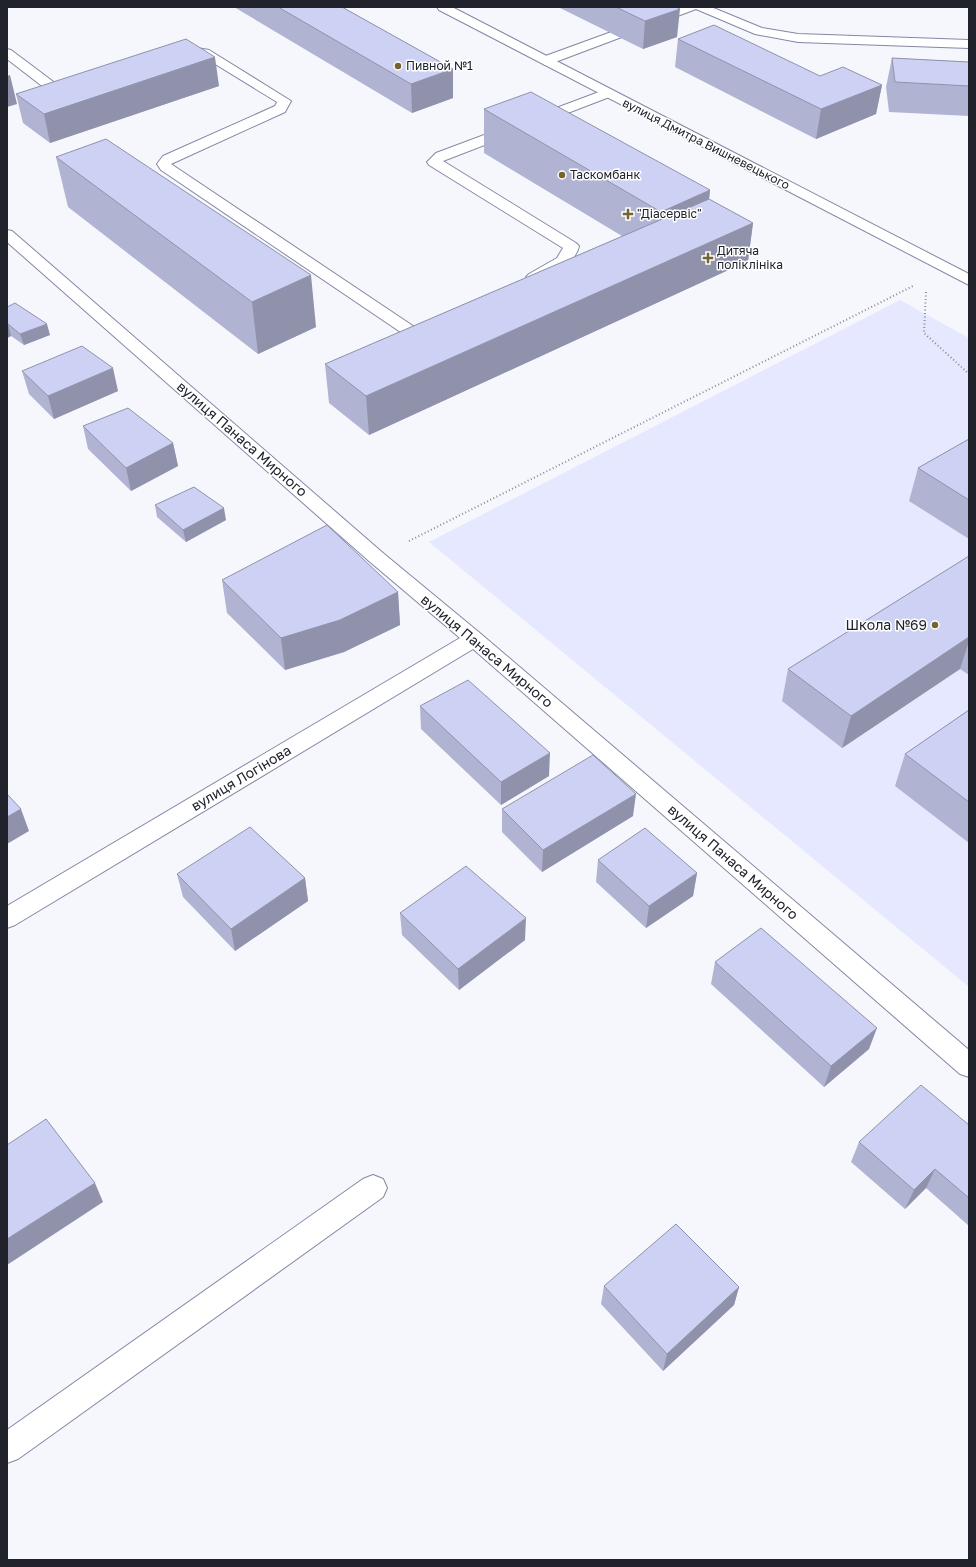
<svg xmlns="http://www.w3.org/2000/svg" width="976" height="1567" viewBox="0 0 976 1567" font-family="'Golos Text',sans-serif">
	<style>
		.built { fill: #e6e8ff }
		.lines { fill: none; stroke-linecap: round; stroke-linejoin: round }
		.lane-casing { stroke: #8487a3; stroke-width: 2 }
		.street-casing { stroke: #8487a3; stroke-width: 2 }
		.secondary-casing { stroke: #8487a3; stroke-width: 2 }
		.path { stroke: #8a8c94; stroke-width: 2; stroke-dasharray: 1 2.5; stroke-linecap: butt }
		.lane { fill: #fff; fill-rule: evenodd }
		.street { fill: #fff; fill-rule: evenodd }
		.secondary { fill: #fff; fill-rule: evenodd }
		.wall { fill: #b0b4d2 }
		.shaded-wall { fill: #9092ab }
		.building { fill: #cdd1f4; stroke: #9092ab }
		.poi-dot { fill: #756331; stroke: #fff; stroke-width: 1.5 }
		.labels { text-anchor: middle; stroke-width: 3; stroke-linejoin: round; paint-order: stroke }
		.far-poi-label { font-size: 12px; fill: #20222c; stroke: #fff; text-anchor: start }
		.far-street-label { font-size: 12px; fill: #20222c; stroke: #fff }
		.street-label { font-size: 14px; fill: #20222c; stroke: #fff }
		.poi-label { font-size: 14px; fill: #20222c; stroke: #fff; text-anchor: end }
	</style>
	<rect width="100%" height="100%" fill="#f6f7fd"/>
	<path class="built" d="M900,300L969,338V987L429,542Z"/>
	<g class="lines">
		<defs>
			<path id="lane" d="M680,7H711L762,28L798,34L969,40V48L798,42L755,34L696,9L550,64L545,65L539,61L540,58Z
				M197,48L209,50L291,101L285,112L171,164L413,326C423,327 432,322 442,325L444,328L442,331L421,337L402,333L161,170L157,164L163,156L275,106L277,102L202,56L188,58L182,54L184,51Z
				M7,49L11,50L63,89L79,90L81,93L79,96H55L7,59Z
				M607,89L612,90L614,93L612,96L443,161L576,243L579,246C576,263 546,285 529,280L526,277L529,274L557,258L563,248L429,165L427,162L436,153Z"/>
			<path id="street" d="M7,230L12,231L383,553L481,634L969,1050V1077L960,1074L473,649L15,925L7,928V906L460,638L369,561L7,242Z
				M373,1175L383,1179L387,1188L383,1197L18,1459L7,1463V1430L363,1179Z"/>
			<path id="secondary" d="M437,7H452L969,274V285L439,10Z"/>
		</defs>
		<use href="#lane" class="lane-casing"/>
		<use href="#street" class="street-casing"/>
		<use href="#secondary" class="secondary-casing"/>
		<path class="path" d="M926,292L924,333L969,374
			M409,541L913,286"/>
		<use href="#lane" class="lane"/>
		<use href="#street" class="street"/>
		<use href="#secondary" class="secondary"/>
	</g>
	<path class="wall" d="M234,7H342L453,69V98L412,113Z
		M558,7H676L677,37L643,49Z
		M678,39L820,76L882,85L876,114L816,139L675,67Z
		M892,58L969,62V116L889,112L886,87Z
		M219,86L50,143L23,123L16,94Z
		M484,109L710,190L709,199L753,223L748,261L369,435L329,403L325,364L622,236L484,153Z
		M56,157L316,327L258,354L68,207Z
		M7,307L50,335L24,345L11,336L7,338Z
		M22,371L118,391L54,419L29,394Z
		M83,426L173,443L178,466L131,491L88,449Z
		M969,439V539L909,501L918,468Z
		M155,505L226,520L186,542L157,517Z
		M969,556V675L960,669L842,748L782,701L788,669Z
		M222,580L398,592L400,625L344,652L285,670L227,613Z
		M420,706L549,776L501,805L421,729Z
		M969,710V843L895,786L905,754Z
		M502,809L633,816L542,872L502,832Z
		M598,860L697,873L693,896L646,928L596,882Z
		M177,874L305,878L308,901L235,951L183,897Z
		M400,913L525,940L459,990L402,935Z
		M715,962L869,1049L824,1087L711,984Z
		M969,1125V1226L926,1188L905,1209L851,1162L859,1142Z
		M604,1286L739,1287L734,1305L663,1371L601,1304Z"/>
	<path class="shaded-wall" d="M680,9L677,37L643,49L645,21Z
		M215,57L219,86L50,143L44,114Z
		M453,69V98L412,113L411,84Z
		M10,75L17,104L7,107V76Z
		M882,85L876,114L816,139L821,109Z
		M710,190L705,236L657,257L661,212Z
		M753,223L748,261L369,435L366,396Z
		M311,275L316,327L258,354L252,302Z
		M8,324L11,336L7,338V325Z
		M47,324L50,335L24,345L20,334Z
		M113,368L118,391L54,419L48,396Z
		M173,443L178,466L131,491L126,468Z
		M224,508L226,520L186,542L183,530Z
		M398,592L400,625L344,652L285,670L281,638Z
		M969,637V641L960,669L842,748L851,716Z
		M550,753L549,776L501,805V782Z
		M636,794L633,816L542,872L543,850Z
		M21,809L29,831L7,844V817Z
		M697,873L693,896L646,928L649,906Z
		M305,878L308,901L235,951L231,929Z
		M526,918L525,940L459,990L458,969Z
		M877,1028L869,1049L824,1087L831,1066Z
		M935,1169L926,1188L905,1209L914,1190Z
		M95,1183L103,1202L7,1265V1239Z
		M739,1287L734,1305L663,1371L667,1354Z"/>
	<path class="building" d="M278,7H342L453,69L411,84Z
		M616,7H676L680,9L645,21Z
		M714,25L820,76L843,67L882,85L821,109L678,39Z
		M186,39L215,57L44,114L16,94Z
		M892,58L969,62V86L895,82Z
		M531,92L710,190L661,212L484,109Z
		M106,139L311,275L252,302L56,157Z
		M709,199L753,223L366,396L325,364Z
		M15,303L47,324L20,334L8,324L7,325V307Z
		M82,346L113,368L48,396L22,371Z
		M128,408L173,443L126,468L83,426Z
		M969,439V500L918,468Z
		M194,487L224,508L183,530L155,505Z
		M327,525L398,592L340,620L281,638L222,580Z
		M969,556V637L851,716L788,669Z
		M468,680L550,753L501,782L420,706Z
		M969,710V802L905,754Z
		M593,755L636,794L543,850L502,809Z
		M7,794L21,809L7,817Z
		M250,827L305,878L231,929L177,874Z
		M645,828L697,873L649,906L598,860Z
		M466,866L526,918L458,969L400,913Z
		M761,928L877,1028L831,1066L715,962Z
		M921,1085L969,1125V1198L935,1169L914,1190L859,1142Z
		M46,1119L95,1183L7,1239V1145Z
		M676,1224L739,1287L667,1354L604,1286Z"/>
	<g class="poi-dot">
		<circle cx="398" cy="66" r="4"/>
		<circle cx="562" cy="175" r="4"/>
		<path d="M626 208h4v4h4v4h-4v4h-4v-4h-4v-4h4z"/>
		<path d="M706 252h4v4h4v4h-4v4h-4v-4h-4v-4h4z"/>
		<circle cx="935" cy="625" r="4"/>
	</g>
	<g class="labels">
		<g class="far-poi-label">
			<text x="406" y="70">Пивной №1</text>
			<text x="570" y="179">Таскомбанк</text>
			<text x="637" y="218">"Діасервіс"</text>
			<text x="717" y="255">Дитяча<tspan x="717" dy="14">поліклініка</tspan></text>
		</g>
		<g class="far-street-label">
			<text transform="translate(706 144) rotate(27)" y="4">вулиця Дмитра Вишневецького</text>
		</g>
		<g class="street-label">
			<text transform="translate(242 439) rotate(41)" y="5">вулиця Панаса Мирного</text>
			<text transform="translate(487 651) rotate(40)" y="5">вулиця Панаса Мирного</text>
			<text transform="translate(241 778) rotate(-31)" y="5">вулиця Логінова</text>
			<text transform="translate(733 862) rotate(41)" y="5">вулиця Панаса Мирного</text>
		</g>
		<g class="poi-label">
			<text x="927" y="630">Школа №69</text>
		</g>
	</g>
	<rect width="976" height="1567" fill="none" stroke="#20222c" stroke-width="16"/>
</svg>
